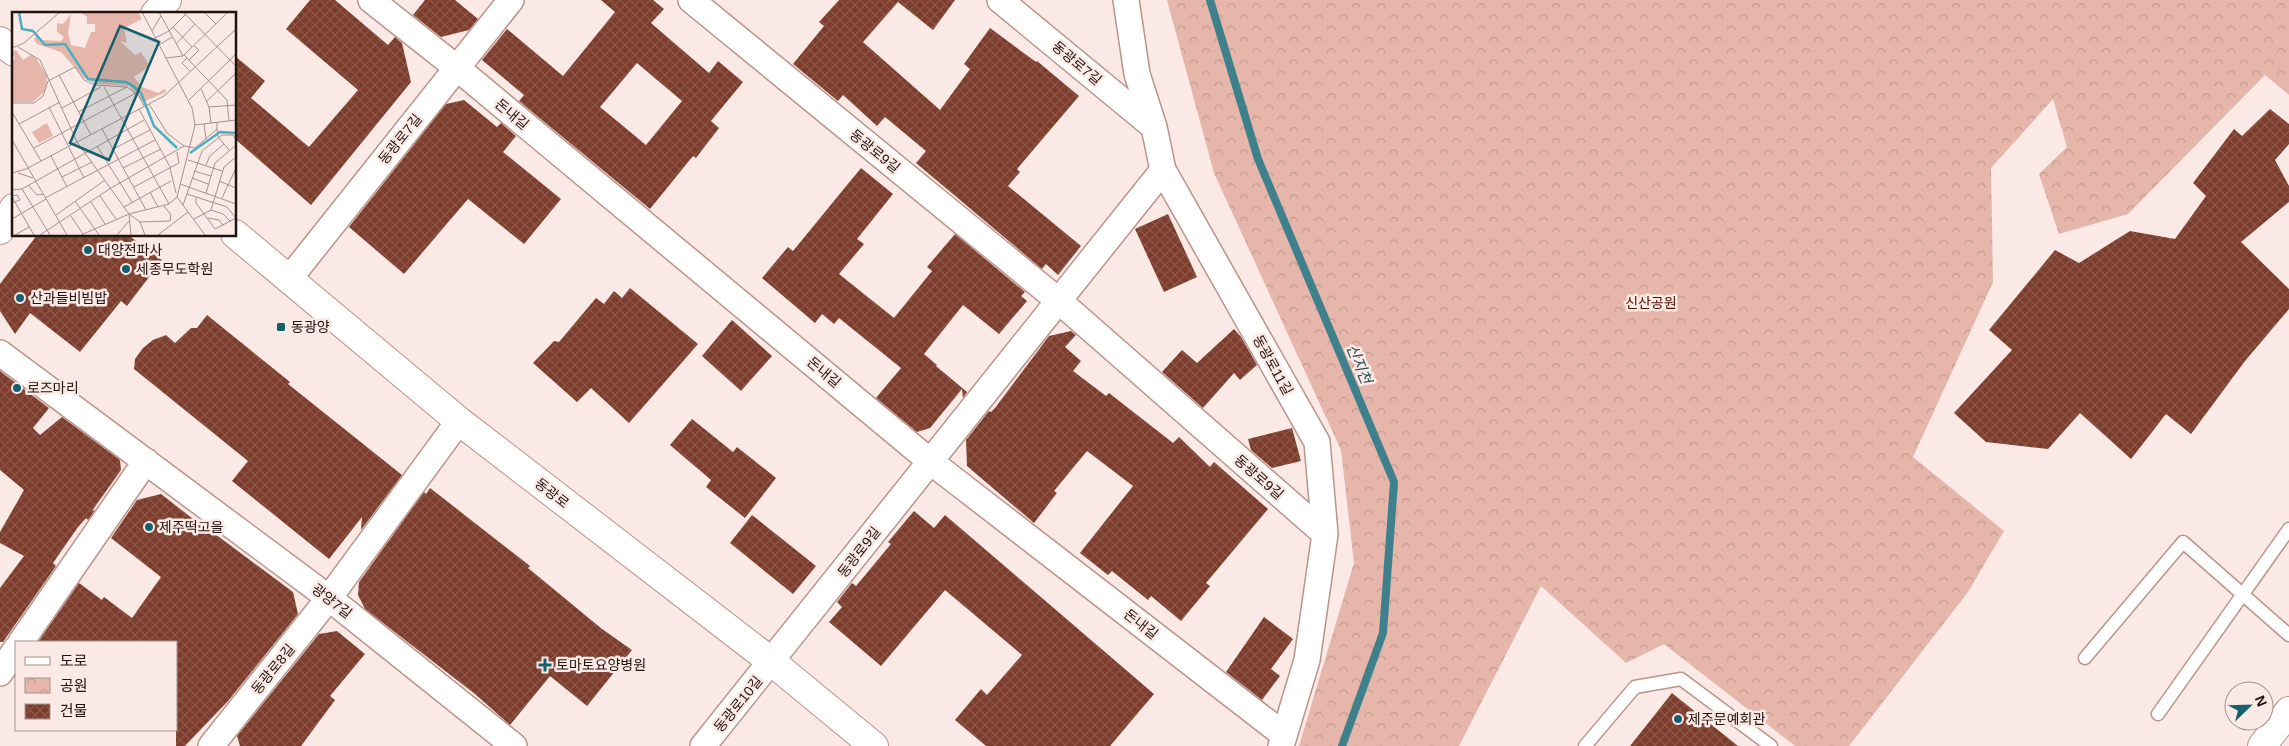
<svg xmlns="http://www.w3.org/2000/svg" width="2289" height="746" viewBox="0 0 2289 746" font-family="Arial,'Noto Sans KR',sans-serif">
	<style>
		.park { fill: url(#park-crowns) }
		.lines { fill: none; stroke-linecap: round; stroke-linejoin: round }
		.stream { stroke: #3e808c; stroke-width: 8 }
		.building { fill: url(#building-cross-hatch); fill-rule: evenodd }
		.service-casing { stroke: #bb948a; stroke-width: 15 }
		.minor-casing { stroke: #bb948a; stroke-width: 28 }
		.tertiary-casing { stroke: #bb948a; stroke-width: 30 }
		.secondary-casing { stroke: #bb948a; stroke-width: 30 }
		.service { stroke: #fff; stroke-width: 12 }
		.minor { stroke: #fff; stroke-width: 25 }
		.tertiary { stroke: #fff; stroke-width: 28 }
		.secondary { stroke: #fff; stroke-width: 28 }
		.poi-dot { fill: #15606d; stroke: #fae9e5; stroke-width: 2 }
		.labels { text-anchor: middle; stroke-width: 5; stroke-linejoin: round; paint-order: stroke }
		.street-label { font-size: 14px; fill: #21130f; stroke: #fae9e5 }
		.poi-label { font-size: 14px; fill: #21130f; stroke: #fae9e5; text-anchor: start }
		.park-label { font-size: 14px; fill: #531101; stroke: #fae9e5 }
		.water-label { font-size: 15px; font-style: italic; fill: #224e56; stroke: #fae9e5 }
		.inset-river { fill: none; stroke: #4bafc1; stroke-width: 2.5 }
		.inset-road { fill: none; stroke: #a3938f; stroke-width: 1 }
		.view { fill: #15606d; fill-opacity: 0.15; stroke: #15606d; stroke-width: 2.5 }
		.inset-edge { fill: none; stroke: #21130f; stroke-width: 2.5 }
	</style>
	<defs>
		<pattern id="park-crowns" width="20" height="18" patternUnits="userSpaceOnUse" patternTransform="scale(1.25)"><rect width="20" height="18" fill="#e5b6a9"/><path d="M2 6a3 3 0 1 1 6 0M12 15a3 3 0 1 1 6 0" fill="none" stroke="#c49c90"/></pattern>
		<pattern id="building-cross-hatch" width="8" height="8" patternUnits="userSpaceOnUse" patternTransform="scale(1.25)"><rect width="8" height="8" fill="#7e3d2c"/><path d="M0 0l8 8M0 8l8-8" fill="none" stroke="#8a5648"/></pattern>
	</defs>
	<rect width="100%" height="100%" fill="#fae9e5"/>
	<path class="park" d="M1167,0H2289V95L2265,75L2128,214L2059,234L2039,174L2067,147L2053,99L1991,168L1993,282L1913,457L2004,531L1968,592L1849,746H1795L1664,644L1626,663L1541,586L1459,746H1299L1354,563L1341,450L1214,173Z"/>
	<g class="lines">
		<path class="stream" d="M1210,0L1258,159L1394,482L1383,633L1342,746"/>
	</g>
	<path class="building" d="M310,0H335L388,45L395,37L402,43L411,82L311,205L235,139V56L265,81L251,98L309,147L358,90L286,29Z
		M425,0H455L478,19L469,30L441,37L413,15Z
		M601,0H653L664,9L651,23L709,73L718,61L743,82L711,121L719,128L696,158L693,156L650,209L519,101L524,95L482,60L507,29L563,76L615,12ZM637,63L682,101L646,145L600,107Z
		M839,0H955L933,30L898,2L863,42L940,110L970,69L964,64L990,28L1036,62L1037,61L1079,96L1017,169L1020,172L1008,186L1081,246L1058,275L1046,264L1042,269L916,163L926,151L885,117L877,126L843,95L838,101L793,64L824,26L819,22Z
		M464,100L497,127L501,123L516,136L503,152L561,199L524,244L468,199L404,274L349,227L446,104Z
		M2270,109L2289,124V144L2275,160L2289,186V202L2241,242L2289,289V309L2245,361L2191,434L2166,414L2131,459L2080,413L2048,449L1986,442L1954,413L2012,350L1989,330L2055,250L2079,263L2130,231L2175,239L2206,196L2193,183L2234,129L2242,136Z
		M861,168L893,194L857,239L864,244L839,274L894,318L932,271L927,267L955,234L1025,292L1021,296L1027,301L999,334L963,305L924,354L937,365L936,366L967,392L963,398L962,389L930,428L917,432L876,398L901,368L839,318L834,324L822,314L815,323L762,278L788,247L793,251Z
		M1168,214L1197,277L1164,292L1135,229Z
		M37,235H128L162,260L127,306L121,301L80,352L30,313L15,334L0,311V284Z
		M630,288L698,344L629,423L591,388L577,402L533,363L554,341L559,342L596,298L604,304L614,291L622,298Z
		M207,315L290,382L288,384L402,475L361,530L362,517L329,559L232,481L248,461L134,369L135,359L143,348L153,340L166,335L175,343L191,328H197Z
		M732,320L772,356L741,391L702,356Z
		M1234,329L1241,337L1257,365L1240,380L1234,373L1203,408L1162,372L1182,350L1197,363Z
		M1071,331L1076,335L1065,347L1081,361L1073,371L1106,396L1109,393L1173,443L1179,437L1210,467L1214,462L1268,509L1206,583L1210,586L1181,621L1151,596L1148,600L1112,571L1108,575L1080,553L1133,486L1087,451L1054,491L1057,493L1034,523L967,466L966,440L989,411L991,412L995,408L1049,336Z
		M0,371L49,408L33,428L40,435L62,417L120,460L121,470L92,511L95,510L88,520L86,518L78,527L53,563L56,566L3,642H0V588L24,556L0,543V532L24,490L0,470Z
		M692,419L733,452L737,447L776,478L745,518L706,487L711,480L670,445Z
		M1292,428L1301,461L1272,468L1251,450L1248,439Z
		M430,488L530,566L528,568L602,629L632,650L587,706L550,676L510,725L475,694L365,609L358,595L359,582L424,492L426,494Z
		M161,494L202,526L203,525L293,592L298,614L228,701L185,746H176V642H38L79,583L102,600L104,597L132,618L161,577L111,538L137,500Z
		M914,511L934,528L945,515L1154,694L1110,746H986L955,720L981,689L987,695L1022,655L945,590L881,666L829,622L842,607L837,602L852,583L856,586L891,544L888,542Z
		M752,515L816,566L793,594L730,543Z
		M1264,617L1293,639L1271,669L1280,676L1262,700L1226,672Z
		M337,631L365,654L330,696L335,700L301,746H240L237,736L319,634Z
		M1672,693L1738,746H1630Z"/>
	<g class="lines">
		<defs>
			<path id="service" d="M2085,658L2183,542L2289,635
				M2158,714L2289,529
				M1585,746L1635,687L1681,679L1771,746"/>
			<path id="minor" d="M371,0L457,68L931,462L1284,735
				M691,0L1059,301L1325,534
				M1000,0L1154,127
				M1126,0L1137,74L1154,127L1163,170L1317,442L1325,534L1307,660L1281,746
				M289,279L511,0
				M0,353L329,598L514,746
				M21,642L146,461
				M0,673L16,649
				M211,746L329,598L459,421
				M703,746L1163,170"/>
			<path id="tertiary" d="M155,14L167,0
				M0,230L14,208"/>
			<path id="secondary" d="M0,41L14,52
				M235,234L459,421L772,662L874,746
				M2262,746L2289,711"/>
		</defs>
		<use href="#service" class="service-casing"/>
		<use href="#minor" class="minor-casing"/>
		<use href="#tertiary" class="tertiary-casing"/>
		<use href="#secondary" class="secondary-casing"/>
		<use href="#service" class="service"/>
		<use href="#minor" class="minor"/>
		<use href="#tertiary" class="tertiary"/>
		<use href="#secondary" class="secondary"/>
	</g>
	<g class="poi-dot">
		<circle cx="88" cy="250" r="5"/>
		<circle cx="126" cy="269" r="5"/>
		<circle cx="20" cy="298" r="5"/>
		<rect x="276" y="322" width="10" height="10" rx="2.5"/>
		<circle cx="17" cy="388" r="5"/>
		<circle cx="149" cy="527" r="5"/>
		<path d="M542.5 657.5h5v5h5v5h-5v5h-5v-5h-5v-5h5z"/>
		<circle cx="1678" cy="719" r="5"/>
	</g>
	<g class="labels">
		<g class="street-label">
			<text transform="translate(1077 63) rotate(40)" y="5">동광로7길</text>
			<text transform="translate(512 114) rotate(40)" y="5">돈내길</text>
			<text transform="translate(400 139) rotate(-51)" y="5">동광로7길</text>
			<text transform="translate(875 151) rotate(39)" y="5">동광로9길</text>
			<text transform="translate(1273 365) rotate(61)" y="5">동광로11길</text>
			<text transform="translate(824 372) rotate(40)" y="5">돈내길</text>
			<text transform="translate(1259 477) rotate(41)" y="5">동광로9길</text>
			<text transform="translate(552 493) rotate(38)" y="5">동광로</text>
			<text transform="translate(859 552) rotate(-52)" y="5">동광로9길</text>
			<text transform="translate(332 601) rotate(38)" y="5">광양7길</text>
			<text transform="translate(1141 624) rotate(38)" y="5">돈내길</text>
			<text transform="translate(273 669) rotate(-51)" y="5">동광로8길</text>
			<text transform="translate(738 704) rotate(-51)" y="5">동광로10길</text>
		</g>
		<g class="poi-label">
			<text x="98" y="255">대양전파사</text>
			<text x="136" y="274">세종무도학원</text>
			<text x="30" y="303">산과들비빔밥</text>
			<text x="291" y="332">동광양</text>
			<text x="27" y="393">로즈마리</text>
			<text x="159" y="532">제주떡고을</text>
			<text x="556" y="670">토마토요양병원</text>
			<text x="1688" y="724">제주문예회관</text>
		</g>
		<g class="park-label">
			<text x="1651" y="308">신산공원</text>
		</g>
		<g class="water-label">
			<text transform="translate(1359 364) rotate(67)" y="5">산지천</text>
		</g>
	</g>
	<g transform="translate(12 12)">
		<rect width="224" height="224" fill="#fae9e5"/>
		<path d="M35,111L41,124L27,131L20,120Z" fill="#e5b6a9"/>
		<path d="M68,0H126L130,7L112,16L115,31L108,29L123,43L129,40L138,54L122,65L130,75L146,81L153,77L154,80L131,90L117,74L84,72L72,66L49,40L25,32L22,27L26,23L30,28L49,29L52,25L45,20V11L51,12L59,2L56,21L59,33L73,36L79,20H83V12H75V5ZM4,38L11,48L19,43L24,46L35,64L34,78L21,90H0V50L3,46L0,40Z" fill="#e5b6a9"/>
		<path class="inset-river" d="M7,0L10,17L21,19L33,33L53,32L76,67L114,70L121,74L129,81L142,114L165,136M178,141L208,120L224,121"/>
		<path class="inset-road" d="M130,0L180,96L183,113L165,185L193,223M147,0L171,44M171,0L224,54M192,0L204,12M161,15L180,35M140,19L149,4M143,26L157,19L176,0M164,32L183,12M147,33L160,25M6,35L28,48L65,130L117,202L128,210L133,223M0,36L12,31L48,0M172,43L215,88L217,109M154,46L171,44L216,0M175,46L170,51L179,60M177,48L187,38L182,34M63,55L72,68L83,73L115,75L127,84L132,94M47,63L79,123M92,75L157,192M189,77L197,95L199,111M177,88L224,42M194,90L224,61M0,91H22L31,84L36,69L63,55M137,92L155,121L172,134L183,136L205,117V110M37,95L72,166M197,95L224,93M50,96L89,75M127,97L158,155M0,100L29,149M66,100L115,75M7,112L48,90M192,112L194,127M183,113L224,108M90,117L134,198M205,117L206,125L217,138M0,128L55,223M85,134L120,190M22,136L124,81M101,137L138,118M39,144L55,175M176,148L210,159M194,153L198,144L212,132M111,156L149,137M158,156L164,181M182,159L199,164M0,161L14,157L152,84L224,17M6,161L21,166M50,165L80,150M180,166L196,172M207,169L224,176M168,172L224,192M16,173L25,183L31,182M122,175L167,151L165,140M10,177L38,223M0,178L10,177L132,108M138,180L146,195M194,181L203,151L224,133M175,182L215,195L224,206L203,217L184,191V186M0,184L5,183L8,188L0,191M88,184L104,207M0,185L22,223M33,186L143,128M210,186L224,156M63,189L87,223M79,190L93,212M171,193L190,139L210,123H221L224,128M112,195L159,169M199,198L212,155L224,145M44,203L93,168M117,203L119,223M59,204L71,222M196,206L207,208L211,213M0,207L34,187M182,207L199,198L211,202L218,209M128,210L158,209L159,203L152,194M3,223L17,215M28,223L99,176L172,134M69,223L117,202L157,192L165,185M105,223L117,209M146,223L176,200"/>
		<path class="view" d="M108,14L147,30L97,148L58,131Z"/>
		<rect width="224" height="224" class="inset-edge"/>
	</g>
	<rect x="15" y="641" width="162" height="90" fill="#fae9e5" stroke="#a3938f"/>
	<rect x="25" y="657" width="25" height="8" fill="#ffffff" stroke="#a3938f"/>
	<text x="60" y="666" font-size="15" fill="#21130f">도로</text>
	<rect x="25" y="678" width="25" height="15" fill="url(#park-crowns)" stroke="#a3938f"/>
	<text x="60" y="691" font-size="15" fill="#21130f">공원</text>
	<rect x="25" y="704" width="25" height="15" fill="url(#building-cross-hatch)" stroke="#a3938f"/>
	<text x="60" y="716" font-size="15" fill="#21130f">건물</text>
	<g transform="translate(2249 706) rotate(67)"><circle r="24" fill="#fae9e5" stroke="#a3938f"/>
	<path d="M0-4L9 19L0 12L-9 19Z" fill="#15606d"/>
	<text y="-8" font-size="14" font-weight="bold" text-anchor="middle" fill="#21130f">N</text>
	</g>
</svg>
